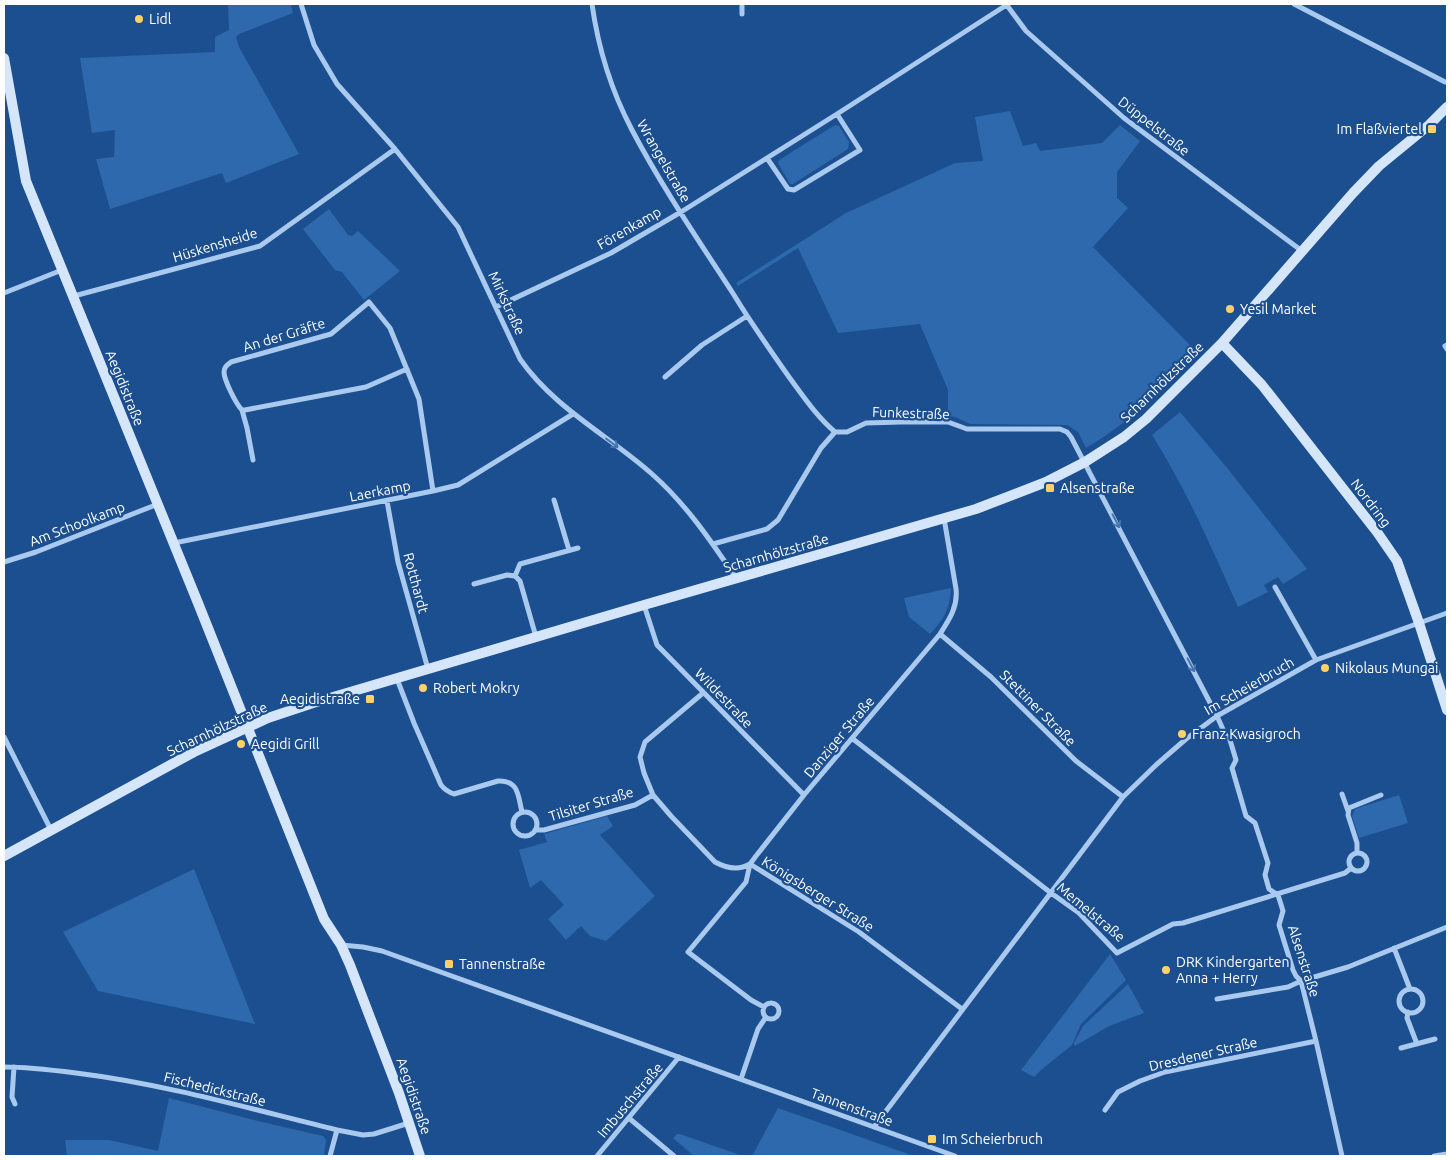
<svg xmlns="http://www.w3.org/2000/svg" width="1451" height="1160" viewBox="0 0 1451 1160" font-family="Ubuntu,sans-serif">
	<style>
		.green { fill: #2e69ad }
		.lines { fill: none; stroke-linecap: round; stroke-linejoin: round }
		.street { stroke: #a9c9ee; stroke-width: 5 }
		.secondary { stroke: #d6e6fa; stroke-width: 10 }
		.oneway { stroke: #4674ac }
		.poi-dot { fill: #ffd166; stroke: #1b4f8f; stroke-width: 2 }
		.labels { text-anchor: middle; stroke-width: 4.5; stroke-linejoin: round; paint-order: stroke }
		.poi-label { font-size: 14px; fill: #fff; stroke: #1b4f8f; text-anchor: start }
		.street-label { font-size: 14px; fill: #fff; stroke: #1b4f8f }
	</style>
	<rect width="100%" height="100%" fill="#1b4f8f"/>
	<path class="green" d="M228,4H294V5L291,6L293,13L239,34L236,37L239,47L299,154L226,183L222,173L110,209L96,159L114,157L115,130L92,133L80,58L215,52V37L229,30Z
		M1010,111L1023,146L1036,143L1040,151L1102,143L1120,125L1140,141L1117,172V198L1128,208L1093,247L1198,353C1162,391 1131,421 1086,448L1078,432L1067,425L970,424L955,417L948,416V390L920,324L838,333L798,248L738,286L736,283L846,213L955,163L983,161L975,117Z
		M835,125L839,126L849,142L848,149L793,184H790L778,163L779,160Z
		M329,209L348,235L352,236L358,231L400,271L364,300L342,272L335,270L303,229Z
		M1180,412L1228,469L1307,569L1283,584L1278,577L1264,585L1268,592L1238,607C1212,548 1186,489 1152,435Z
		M951,588C950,609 944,619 930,634L909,617L904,598Z
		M1399,795L1408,823L1359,838L1352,816L1355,809Z
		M607,816L613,826L600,835L655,896L606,941L590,936L581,926L566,940L548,919L564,905L541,880L530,888L519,850L547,842L544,834Z
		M194,869L255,1024L98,991L63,932Z
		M1110,954L1126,980L1081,1024L1072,1045L1041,1070L1034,1077L1021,1070Z
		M1128,984L1144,1013L1109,1026L1075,1046L1074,1043L1083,1026Z
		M169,1098L262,1122L323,1136L326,1140L324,1156H67L65,1140H109L158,1151Z
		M778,1108L914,1156H752Z
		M677,1134H680L743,1156H694L673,1138Z"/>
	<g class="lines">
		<path class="street" d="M301,4L314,45L337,84L395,149L458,227L520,359C554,408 608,435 652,474C686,504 711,541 736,578
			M592,4C598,47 612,92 632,130C662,187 699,241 734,295C751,323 770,350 789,377C803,396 817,417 835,432
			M1006,4L1026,31L1124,118L1302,251
			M1294,4L1445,82
			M742,14V4
			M767,158L788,189L794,190L860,150L837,114
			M4,293L62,270
			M74,296L260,246L395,149
			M496,307L611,253L681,212L837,114L1008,4
			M1447,345L1445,346L1447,349
			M407,369L366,387L245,410H242C236,404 224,380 224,372C224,367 227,365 231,362L331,334L369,302L390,328L419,399L433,491
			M665,377L702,345L747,316
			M242,410L247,428L253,460
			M835,432H847L866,423L901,422H948L967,429H1060L1067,432L1071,437L1217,716L1225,734L1230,740L1236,760L1232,768L1246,816L1255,823L1268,863L1265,875L1269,889L1278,895L1283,911L1279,925L1293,970L1296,976L1301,981L1316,1041L1342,1156
			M554,500L569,550
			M387,501L398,562L428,669
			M174,543L433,491L458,485L573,414
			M713,544L767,529L778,520L821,448L835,432
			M4,562L36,552L158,504
			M474,584L507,575L515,576
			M1275,587L1316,660
			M644,605L657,645L804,795
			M940,634L991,677L1076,761L1123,797
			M536,637L520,581L515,576L520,564L578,548
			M397,679L414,723L441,785C445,790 448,792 454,794L498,781C519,780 518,796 522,812
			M703,693L645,742L640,757L644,773L653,795L671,816L715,862C726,868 738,871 750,864
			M4,737L51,830
			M853,739L1051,893L1079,913L1117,953L1173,924L1183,923L1345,873L1351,868
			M1342,794L1348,811
			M513 824a12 12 0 1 1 24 0a12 12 0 1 1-24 0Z
			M535,830H544L635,805L653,795
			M1349 862a9 9 0 1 1 18 0a9 9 0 1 1-18 0Z
			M1357,853V843L1348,815L1349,808L1381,795
			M750,864L859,932L962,1009
			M341,945L363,947L382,951L955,1156
			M1394,948L1410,989
			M1399 1001a12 12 0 1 1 24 0a12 12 0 1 1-24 0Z
			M1217,999L1288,987L1301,981L1348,967L1447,927
			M763 1011a8 8 0 1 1 16 0a8 8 0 1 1-16 0Z
			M764,1007L751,1000L688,952L746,882L750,864L756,856L804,795L940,634C949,620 958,607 956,589L944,518
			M1408,1012L1407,1018L1417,1044
			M1401,1048L1435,1039
			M4,1067C28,1067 52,1070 76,1073C165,1084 251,1109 337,1130L363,1135L374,1134L409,1123
			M14,1067L12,1097L15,1104
			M741,1079L758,1029L766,1017
			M1105,1110L1118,1092L1140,1081L1165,1072L1316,1041
			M630,1119L674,1156
			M874,1127L1123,797L1156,765L1186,739L1217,716L1316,660L1447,613
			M330,1156L337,1130
			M597,1156L679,1057
			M1434,1156L1447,1154"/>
		<path class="secondary" d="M4,58L26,181L198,603L324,919L341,945L350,965L399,1093L420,1156
			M1222,343L1262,385L1377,532L1397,561L1419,623L1447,710
			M4,856L194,752L268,718L313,703L644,605L976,509L1046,482L1085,462L1124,437L1146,419L1222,343L1353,193L1379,166L1429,125L1447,107"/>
	</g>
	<defs><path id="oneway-shaft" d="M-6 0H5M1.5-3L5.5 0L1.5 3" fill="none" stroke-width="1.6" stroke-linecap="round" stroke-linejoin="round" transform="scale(1.25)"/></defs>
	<g class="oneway">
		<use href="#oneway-shaft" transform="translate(612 443) rotate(37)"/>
		<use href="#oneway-shaft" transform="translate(1116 521) rotate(62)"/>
		<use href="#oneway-shaft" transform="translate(1191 665) rotate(62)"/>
	</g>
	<g class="poi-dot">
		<circle cx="139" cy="19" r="5"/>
		<rect x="1427" y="124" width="10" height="10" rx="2.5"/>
		<circle cx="1230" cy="309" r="5"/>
		<rect x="1045" y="483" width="10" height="10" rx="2.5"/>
		<circle cx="1325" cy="668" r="5"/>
		<circle cx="423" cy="688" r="5"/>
		<rect x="365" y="694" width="10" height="10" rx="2.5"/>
		<circle cx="1182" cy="734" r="5"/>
		<circle cx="241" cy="744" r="5"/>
		<rect x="444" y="959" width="10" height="10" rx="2.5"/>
		<circle cx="1166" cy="970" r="5"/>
		<rect x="927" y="1134" width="10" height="10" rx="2.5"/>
	</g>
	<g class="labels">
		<g class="poi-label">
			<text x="149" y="24">Lidl</text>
			<text x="1422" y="134" text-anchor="end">Im Flaßviertel</text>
			<text x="1240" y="314">Yesil Market</text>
			<text x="1060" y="493">Alsenstraße</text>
			<text x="1335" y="673">Nikolaus Mungai</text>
			<text x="433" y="693">Robert Mokry</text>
			<text x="360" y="704" text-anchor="end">Aegidistraße</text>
			<text x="1192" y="739">Franz Kwasigroch</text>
			<text x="251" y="749">Aegidi Grill</text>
			<text x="1176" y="967">DRK Kindergarten<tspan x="1176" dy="16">Anna + Herry</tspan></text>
			<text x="459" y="969">Tannenstraße</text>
			<text x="942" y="1144">Im Scheierbruch</text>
		</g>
		<g class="street-label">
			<text transform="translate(1154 126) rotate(38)" y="5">Düppelstraße</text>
			<text transform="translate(664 161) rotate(60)" y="5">Wrangelstraße</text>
			<text transform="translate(629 228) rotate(-30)" y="5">Förenkamp</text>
			<text transform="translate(215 245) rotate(-17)" y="5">Hüskensheide</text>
			<text transform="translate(507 303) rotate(65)" y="5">Mirkstraße</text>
			<text transform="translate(284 335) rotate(-17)" y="5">An der Gräfte</text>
			<text transform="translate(1162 382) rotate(-44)" y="5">Scharnhölzstraße</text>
			<text transform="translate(125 388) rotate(68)" y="5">Aegidistraße</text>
			<text transform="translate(911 413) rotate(2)" y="5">Funkestraße</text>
			<text transform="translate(380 491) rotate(-11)" y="5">Laerkamp</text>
			<text transform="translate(1371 503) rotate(53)" y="5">Nordring</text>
			<text transform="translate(77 524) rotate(-21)" y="5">Am Schoolkamp</text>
			<text transform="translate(776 553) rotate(-16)" y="5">Scharnhölzstraße</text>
			<text transform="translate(416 583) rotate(75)" y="5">Rotthardt</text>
			<text transform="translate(1249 686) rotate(-30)" y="5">Im Scheierbruch</text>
			<text transform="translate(724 698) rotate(46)" y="5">Wildestraße</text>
			<text transform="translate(1038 708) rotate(45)" y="5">Stettiner Straße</text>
			<text transform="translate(217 729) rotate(-25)" y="5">Scharnhölzstraße</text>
			<text transform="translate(839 737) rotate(-50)" y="5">Danziger Straße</text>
			<text transform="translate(591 804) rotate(-17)" y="5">Tilsiter Straße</text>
			<text transform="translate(818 894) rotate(32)" y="5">Königsberger Straße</text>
			<text transform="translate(1091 912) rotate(40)" y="5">Memelstraße</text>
			<text transform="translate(1304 961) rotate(72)" y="5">Alsenstraße</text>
			<text transform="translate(1203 1054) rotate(-13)" y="5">Dresdener Straße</text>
			<text transform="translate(215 1089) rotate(14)" y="5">Fischedickstraße</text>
			<text transform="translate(414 1096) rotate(71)" y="5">Aegidistraße</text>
			<text transform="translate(630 1100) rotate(-50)" y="5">Imbuschstraße</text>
			<text transform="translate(852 1107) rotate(20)" y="5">Tannenstraße</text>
		</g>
	</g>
	<rect width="1451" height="1160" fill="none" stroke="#ffffff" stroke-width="10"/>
</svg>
